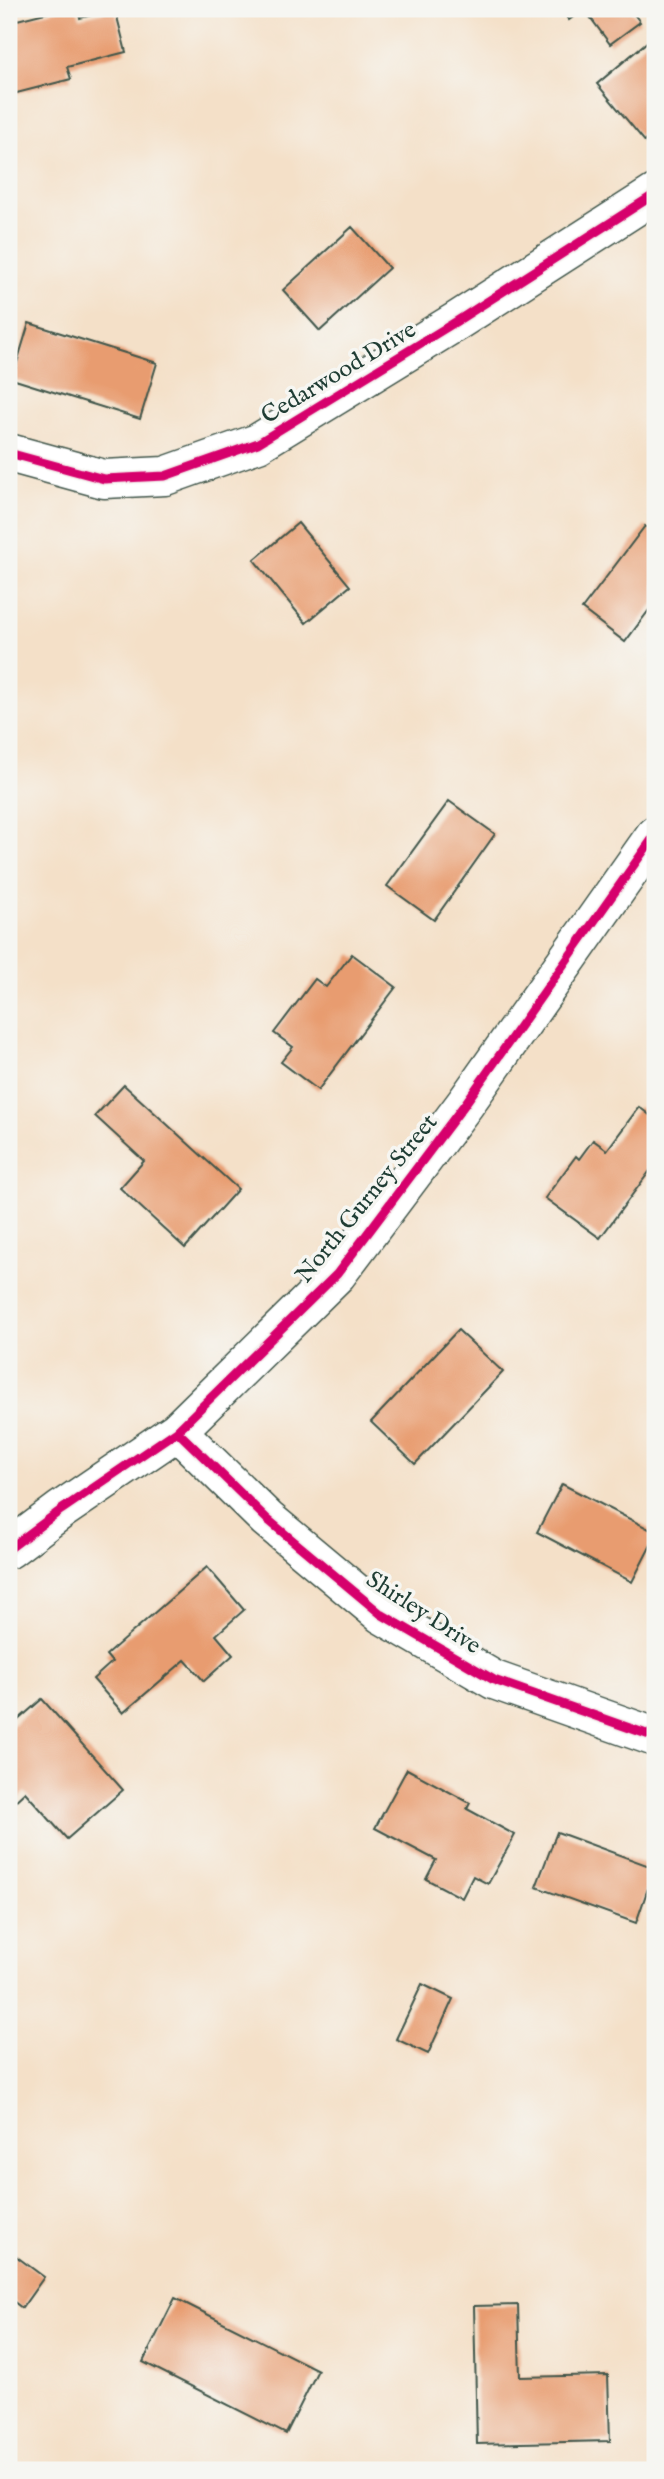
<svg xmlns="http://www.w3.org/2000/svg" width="664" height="2479" viewBox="0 0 664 2479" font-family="'IM FELL English',serif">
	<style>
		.building { fill: #e89c70 }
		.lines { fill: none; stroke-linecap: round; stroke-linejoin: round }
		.minor-casing { stroke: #3f554a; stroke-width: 41 }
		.minor { stroke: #fff; stroke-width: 38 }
		.cycleway-casing { stroke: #f6f6f2; stroke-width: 13 }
		.cycleway { stroke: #d6006c; stroke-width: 9 }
		.labels { text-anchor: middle; stroke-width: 7; stroke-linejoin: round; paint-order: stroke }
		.street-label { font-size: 24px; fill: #1f3d34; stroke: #f6f6f2 }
	</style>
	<rect width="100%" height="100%" fill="#f6f6f2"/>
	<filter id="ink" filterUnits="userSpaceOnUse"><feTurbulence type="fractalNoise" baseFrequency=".0143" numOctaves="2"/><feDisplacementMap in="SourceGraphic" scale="14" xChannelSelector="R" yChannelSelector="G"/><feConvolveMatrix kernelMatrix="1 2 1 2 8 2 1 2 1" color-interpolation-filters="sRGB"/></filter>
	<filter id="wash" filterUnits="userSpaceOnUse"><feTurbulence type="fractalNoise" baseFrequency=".00686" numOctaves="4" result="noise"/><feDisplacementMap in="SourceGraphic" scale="28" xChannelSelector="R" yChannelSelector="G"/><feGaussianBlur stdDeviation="1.57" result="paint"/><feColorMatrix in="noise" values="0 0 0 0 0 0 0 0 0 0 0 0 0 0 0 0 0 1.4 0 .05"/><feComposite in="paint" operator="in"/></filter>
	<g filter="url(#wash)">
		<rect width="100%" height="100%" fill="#f4e0c8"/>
		<g id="blocks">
			<path class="building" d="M61,9H77L80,18L115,9L126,52L67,67L71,79L9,95V22Z
				M562,9H630L640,22L610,44L584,9L569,20Z
				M647,42L655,51V146L651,149L597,84Z
				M352,227L389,268L320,331L283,290Z
				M29,323L157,363L140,419L12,379Z
				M298,523L350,586L306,623L254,560Z
				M645,526L655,534V602L625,642L582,609Z
				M449,801L495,834L434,920L387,886Z
				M352,954L396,987L318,1090L281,1062L293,1047L274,1033L315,979L326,987Z
				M124,1085L238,1189L185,1248L120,1188L144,1161L95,1116Z
				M639,1107L655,1119V1164L600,1238L545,1198L576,1156L579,1159L593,1140L607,1150Z
				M458,1330L503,1372L415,1464L371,1422Z
				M562,1484L655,1532V1537L632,1582L537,1532Z
				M207,1567L244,1610L216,1635L233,1655L204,1681L185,1660L123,1713L93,1679L112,1662L106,1655Z
				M42,1699L123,1790L67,1839L25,1792L9,1807V1728Z
				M407,1769L470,1803L467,1809L515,1835L488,1884L473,1876L462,1898L426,1879L436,1860L375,1828Z
				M557,1832L655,1868L636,1923L536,1887Z
				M422,1984L453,1999L428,2054L396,2039Z
				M9,2251L44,2277L22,2308L9,2298Z
				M175,2298L318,2370L286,2434L143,2362Z
				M518,2305L520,2377L608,2375L610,2441L477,2444L474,2306Z"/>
		</g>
	</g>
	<g filter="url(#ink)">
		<use href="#blocks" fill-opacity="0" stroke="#3f554a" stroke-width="2"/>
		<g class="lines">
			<defs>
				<path id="minor" d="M9,453L104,479L165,476L258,443L457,321L655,194
					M177,1431L267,1519L381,1614L494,1680L655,1737
					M9,1549L61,1510L177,1431L337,1274L465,1104L655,835"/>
			</defs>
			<use href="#minor" class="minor-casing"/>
			<use href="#minor" class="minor"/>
			<defs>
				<path id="cycleway" d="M9,453L104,479L165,476L258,443L457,321L655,194
					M177,1431L267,1519L381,1614L494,1680L655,1737
					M9,1549L61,1510L177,1431L337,1274L465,1104L655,835"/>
			</defs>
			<use href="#cycleway" class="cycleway-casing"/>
			<use href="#cycleway" class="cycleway"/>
		</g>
	</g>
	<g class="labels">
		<g class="street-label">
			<text transform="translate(338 372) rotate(-31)" y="8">Cedarwood Drive</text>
			<text transform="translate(366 1198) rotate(-51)" y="8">North Gurney Street</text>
			<text transform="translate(424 1612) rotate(33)" y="8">Shirley Drive</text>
		</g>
	</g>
	<rect width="664" height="2479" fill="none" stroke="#f6f6f2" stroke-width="35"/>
</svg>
